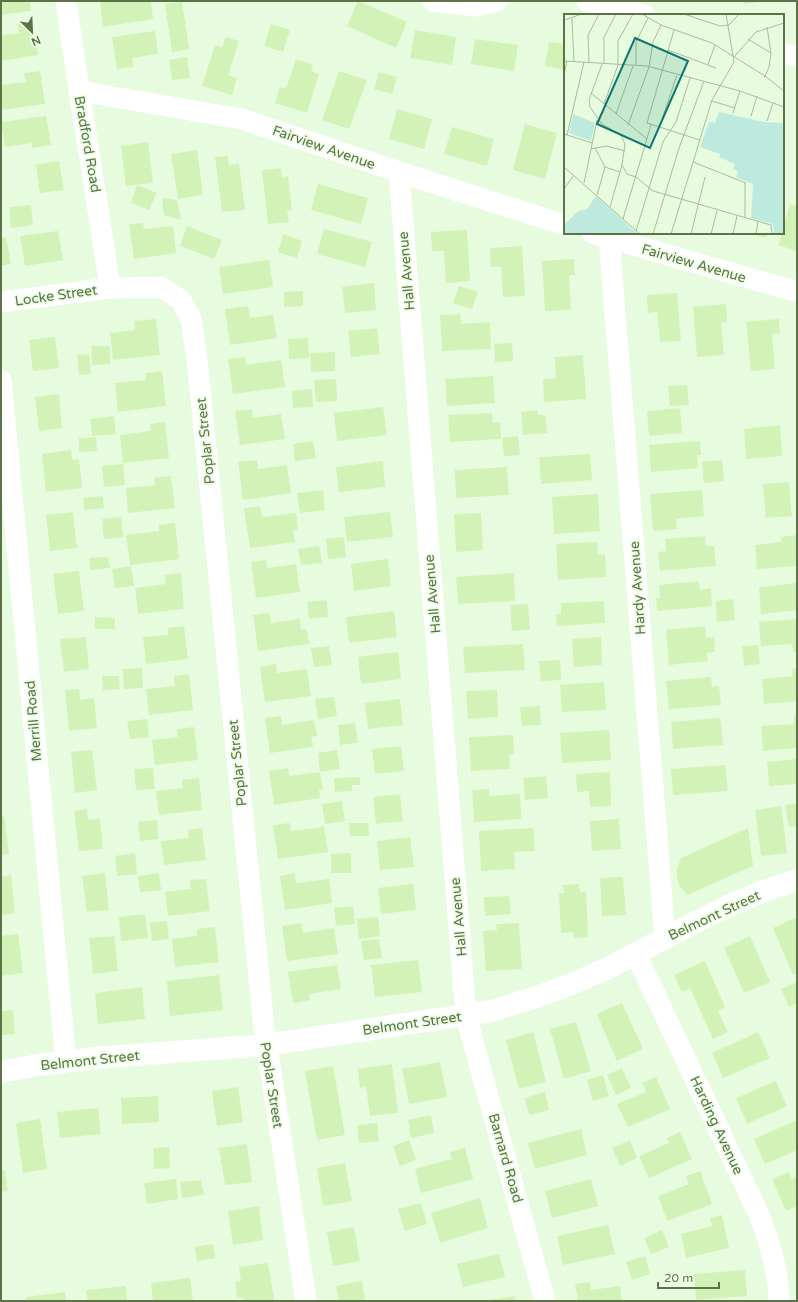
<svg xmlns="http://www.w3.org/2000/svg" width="798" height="1302" viewBox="0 0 798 1302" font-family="'Varela Round',sans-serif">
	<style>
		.building { fill: #d3f2b7 }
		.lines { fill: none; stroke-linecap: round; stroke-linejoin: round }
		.street { stroke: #fff; stroke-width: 21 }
		.secondary { stroke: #fff; stroke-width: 22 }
		.labels { text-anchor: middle; stroke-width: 3.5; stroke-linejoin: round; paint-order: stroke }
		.street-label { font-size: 14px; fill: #5d7347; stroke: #ecffe6 }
		.inset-road { fill: none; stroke: #a8bd99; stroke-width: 1 }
		.view { fill: #0f766e; fill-opacity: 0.15; stroke: #0f766e; stroke-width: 2 }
		.inset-edge { fill: none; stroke: #5d7347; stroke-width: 2 }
	</style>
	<rect width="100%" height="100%" fill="#e7fcdf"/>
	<path class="building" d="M1,1H30L31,11L1,15Z
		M100,1H151L153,19L103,27Z
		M358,1L407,22L396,48L347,26Z
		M744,1H760V2L744,4Z
		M182,2L189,49L172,52L165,4Z
		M33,22L38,55L1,61V35L19,33L17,24Z
		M271,24L290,30L283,52L264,46Z
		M415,30L456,37L452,65L410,58Z
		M155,31L158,54L132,58L133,67L117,69L112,37Z
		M226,37L239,41L228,75L237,78L232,95L202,86L215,45L222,47Z
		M475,39L518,45L514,71L471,64Z
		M549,42L565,44V70L545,66Z
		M187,57L190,78L172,80L169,60Z
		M296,59L313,65L311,71L319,74L307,113L275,103L280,87L286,89Z
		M40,71L45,104L1,110V85L26,82L24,73Z
		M339,71L367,80L349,129L322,120Z
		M379,72L397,77L392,94L374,89Z
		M397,109L432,119L424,149L389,139Z
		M46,116L51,145L32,148V143L5,147L1,122Z
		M525,124L557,133L545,179L513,170Z
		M452,127L494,139L487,166L444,154Z
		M148,142L153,183L126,186L121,146Z
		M197,150L203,195L178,199L171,154Z
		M228,156L229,165L239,163L245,210L222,212L215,157Z
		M59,161L64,190L40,193L36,165Z
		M281,168L282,177L288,176L292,210L287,211L289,222L268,224L262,170Z
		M318,184L368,198L361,224L311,210Z
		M137,185L157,193L149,210L131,203Z
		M162,198L177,200L181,220L164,215Z
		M790,204L797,206V251L778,245L782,233H783V228Z
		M31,205L33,225L11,228L9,207Z
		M143,223L144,229L173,226L176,253L134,259L129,224Z
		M187,226L222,240L214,259L180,246Z
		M324,229L372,242L365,267L317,254Z
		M467,230L470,281L446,283L444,251H432L431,232Z
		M58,231L63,260L25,266L20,236Z
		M750,233H767L766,238Z
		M283,234L302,241L297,258L278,252Z
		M6,237L11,264L1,266V238Z
		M522,246L525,296L503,297L501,267H491L490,248Z
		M574,259L575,275H569L571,310L545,311L542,261Z
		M269,260L273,287L223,294L219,267Z
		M374,283L376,310L345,313L342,287Z
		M459,286L478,292L472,309L453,303Z
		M303,291V306L284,307V292Z
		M677,293L681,341L660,342L657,312L648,313L647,295Z
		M726,304L727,322L721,323L724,355L697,357L693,307Z
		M248,306L250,318L273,315L277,338L230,345L225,309Z
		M460,314L461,324L490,322L491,349L442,351L440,315Z
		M156,319L160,355L113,360L110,333L135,330L134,321Z
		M779,319L780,333L772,334L775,369L751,371L746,322Z
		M377,328L380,354L351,357L348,331Z
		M55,337L59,368L33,371L29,340Z
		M308,338L309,358L289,359L288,339Z
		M512,343L513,361L495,362L494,344Z
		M91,346H110V364L92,365Z
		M335,352V371L311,372L310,353Z
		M89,354L91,374L79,375L77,355Z
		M583,355L586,399L544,402L543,379L556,378L555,357Z
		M245,357L246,365L281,360L285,387L233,394L228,359Z
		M162,371L166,406L118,412L115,383L146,380V373Z
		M493,376L495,403L447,406L445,379Z
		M336,379L337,401L316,402L314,380Z
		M687,385L689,405L670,406L668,386Z
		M312,389L313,407L293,408L292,391Z
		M59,394L62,428L39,431L35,397Z
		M383,407L387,435L337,441L334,413Z
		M680,408L682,433L649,436L647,411Z
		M252,409L253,418L281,414L285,439L240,445L235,411Z
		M538,410V415H545L547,433L523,435L521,412Z
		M492,413L493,423L500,422L501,439L450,442L448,415Z
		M114,416L116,434L92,436L90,419Z
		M165,422L169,458L123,463L120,435L151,431L150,424Z
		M780,425L782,456L746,459L744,429Z
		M518,436L520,455L504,456L502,438Z
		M96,437L97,451L79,452V438Z
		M313,441L316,458L295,461L293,444Z
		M700,441L701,455H697L698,468L651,472L649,445Z
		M71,450L72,460L79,459L82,488L46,492L42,454Z
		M590,454L592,480L541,484L539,457Z
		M257,460L258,469L287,465L291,493L243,500L238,462Z
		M722,460L724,481L704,483L702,462Z
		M383,461L385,487L339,492L336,467Z
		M123,464L125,485L104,487L102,466Z
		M507,467L509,495L456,498L455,470Z
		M171,476L175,508L128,513L126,488L155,485L154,478Z
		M789,482L792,516L766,518L763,484Z
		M323,490L325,510L300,513L297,493Z
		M702,490L704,516L676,519L677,529L653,531L650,494Z
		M598,494L600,531L554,534L552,497Z
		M103,496L104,508L84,510L83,498Z
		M260,506L262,517L296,513L298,529L293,530L295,542L250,548L244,508Z
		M73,512L77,548L50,551L46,515Z
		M390,512L393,537L347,542L344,517Z
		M481,513L483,550L456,552L454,514Z
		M121,517L123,537L104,539L102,519Z
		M175,523L179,559L130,565L126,535L159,531V525Z
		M797,535V566L757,569L755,545L781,542V537Z
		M705,536L706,546H714L716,566L660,571L658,552L666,551L665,539Z
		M344,537L346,557L328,559L326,539Z
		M597,542L598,555L605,554L606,577L558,580L556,544Z
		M319,546L322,563L301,565L298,549Z
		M108,557L110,568L90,570L89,558Z
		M388,559L391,586L354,591L351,564Z
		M266,560L267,568L296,564L300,592L256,598L251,562Z
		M131,566L134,586L115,588L112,569Z
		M79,571L84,611L58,614L53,574Z
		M181,573L184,609L138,614L135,588L166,584L165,575Z
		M514,573L515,601L458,604L456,577Z
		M699,581L700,590L711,588L712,606L657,611L656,598H660L659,585Z
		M797,583V610L761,614L759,587Z
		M733,599L735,620L717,622L716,601Z
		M327,600L328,617L309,619L307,602Z
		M604,601L605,623L557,626L556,614H561V603Z
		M528,604L530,630L512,631L510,605Z
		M394,611L397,637L349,643L346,617Z
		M269,613L271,623L300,619L301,629H307L309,644L258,651L253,615Z
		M95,617L115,618V629H95Z
		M797,619V652H793L792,644L761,646L759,622Z
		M184,626L188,659L146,664L143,637L168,635V628Z
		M705,626L706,638L714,637L715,652L707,653L708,661L669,665L666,630Z
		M86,637L89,669L64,672L60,639Z
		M601,637L602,665L574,667L572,639Z
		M523,644L525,670L465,673L463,647Z
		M758,645L760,664L744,666L742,646Z
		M329,646L332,665L314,667L311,648Z
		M398,652L401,679L361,684L358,657Z
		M560,660L561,680L541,681L539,661Z
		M276,664L277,673L307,669L311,696L265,702L260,667Z
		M142,668L143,688L124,689L123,669Z
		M797,668V701L764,704L762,679L793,676L792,669Z
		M189,674L193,710L149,715L146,689L175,686L174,676Z
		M102,676H119L120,689L103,690Z
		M711,677L712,687L719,686L721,705L669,709L666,681Z
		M604,682L606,710L562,712L560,685Z
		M79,689L80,700L94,698L97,728L69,731L65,690Z
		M497,690L498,717L468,719L466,691Z
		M334,697L337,716L318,719L315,699Z
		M400,699L403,725L368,729L365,703Z
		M540,706L541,725L522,726L520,707Z
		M281,716L282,725L314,720L317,736L311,737L313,747L270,753L265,718Z
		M794,716H797V748L763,751L761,726L794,724Z
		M720,718L723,745L673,749L671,722Z
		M147,719L149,737L130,739L127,721Z
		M355,723L358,743L340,745L338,725Z
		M194,727L198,760L155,765L152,740L178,737L177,729Z
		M609,730L611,760L562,763L560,733Z
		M513,735L514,754L509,755L510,769L471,771L469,737Z
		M401,746L404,771L375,774L372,749Z
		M92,750L97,790L75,793L71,752Z
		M337,750L340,769L320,772L318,753Z
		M797,759V784L769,786L767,762Z
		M725,765L728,791L673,795L671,769Z
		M153,768L155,789L136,790L134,769Z
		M288,768L289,776L320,772L323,790H319L320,798L274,805L269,771Z
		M610,772L611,806L590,807L589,791L577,792L576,774Z
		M546,776L548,798L525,800L523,778Z
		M360,777V785H352V791L335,792L334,778Z
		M199,778L202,810L159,815L156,791L183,788L182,780Z
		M489,789V796L520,794L521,819L474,822L472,790Z
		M400,794L403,821L376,824L373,797Z
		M342,801L345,821L325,824L322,804Z
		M797,803V826L789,827L785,805Z
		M781,806L787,853L761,856L755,810Z
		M87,809L88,820L100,819L103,849L79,851L74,811Z
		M1,816H4L9,854L1,855Z
		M619,819L621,849L592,851L590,821Z
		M157,820L158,839L140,841L138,822Z
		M290,823L291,831L324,827L328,852L278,859L273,825Z
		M349,823H368L369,836H350Z
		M202,828L206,860L164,865L161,841L189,838L188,830Z
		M533,828L535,851L514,852L515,869L481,871L479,831Z
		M748,828L753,866L687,895L680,887L677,878V869L681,858Z
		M410,837L414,867L380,870L377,841Z
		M135,853L137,874L117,876L115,856Z
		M351,853V873H331V854Z
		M105,873L109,910L87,912L82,876Z
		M159,873L161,890L140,892L138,876Z
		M295,873L296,883L329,879L332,903L285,910L280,876Z
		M11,875L15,913L1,915V876Z
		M623,877L626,915L602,916L600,878Z
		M206,879L210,911L168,916L165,892L191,889L190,880Z
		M413,884L416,910L381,914L378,888Z
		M579,884L580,892H586L588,937L574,938L573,932L561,933L559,893H564L563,885Z
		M509,896L511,914L485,916L484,897Z
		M353,906L355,924L336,926L334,908Z
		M145,914L148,938L121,941L119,917Z
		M378,917L380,936L359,939L357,919Z
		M797,917V973L793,975L773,928Z
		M167,921L169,939L152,941L150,923Z
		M301,923L303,933L334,928L338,954L287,961L282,926Z
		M519,923L522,969L486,971L483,931L497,930L496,924Z
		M215,927L219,962L175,967L172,939L197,936V929Z
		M18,934L23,973L1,976V936Z
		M114,936L118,971L93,974L89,938Z
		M750,936L770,982L744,993L724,948Z
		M379,939L382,958L364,960L361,941Z
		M418,960L422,992L375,997L371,965Z
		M705,961L725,1007L718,1011L728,1032L713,1039L690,988L682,992L674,975Z
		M337,965L341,989L309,994L310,1000L293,1003L288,972Z
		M219,975L223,1010L170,1016L167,981Z
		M797,982V1003L789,1007L781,989Z
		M142,987L145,1019L98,1024L95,993Z
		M622,1003L643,1049L617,1061L597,1014Z
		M13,1010L15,1034L1,1035V1011Z
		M576,1022L591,1071L564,1079L550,1029Z
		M533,1032L546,1082L519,1089L506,1040Z
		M758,1032L770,1058L723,1078L712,1053Z
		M440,1062L447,1097L409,1104L402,1069Z
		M392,1064L398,1113L370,1116L366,1087L360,1088L358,1069Z
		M333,1066L345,1135L317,1140L305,1071Z
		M622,1068L631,1088L616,1095L607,1075Z
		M603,1075L609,1096L593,1101L587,1080Z
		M656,1077L670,1109L628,1127L617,1104L646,1092L642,1083Z
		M776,1081L787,1106L747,1124L736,1098Z
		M238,1087L243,1122L217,1126L212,1091Z
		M545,1092L549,1110L529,1115L525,1098Z
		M158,1096L159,1122L122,1124L121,1098Z
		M98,1108L101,1134L60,1138L57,1112Z
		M431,1115L434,1133L411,1138L408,1120Z
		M40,1119L47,1169L23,1173L16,1123Z
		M797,1120V1150L765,1164L754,1139Z
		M377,1123L379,1141L359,1143L357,1125Z
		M581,1129L587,1155L535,1169L528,1143Z
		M680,1132L692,1159L649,1178L639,1156L669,1143L667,1138Z
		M409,1140L416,1160L400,1166L393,1146Z
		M630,1140L637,1158L620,1166L612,1148Z
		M247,1144L252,1182L225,1185L219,1148Z
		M169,1147L170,1168L154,1169L153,1148Z
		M465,1148L473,1179L421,1193L415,1169L452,1159L450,1152Z
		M345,1163L352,1201L323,1206L317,1168Z
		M1,1171H5L8,1191L1,1192Z
		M700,1171L712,1204L667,1221L658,1196L689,1184L686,1176Z
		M789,1172L792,1179L797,1176V1206L786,1211L772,1179Z
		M176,1179L178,1199L147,1204L144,1183Z
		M591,1179L598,1206L552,1218L545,1191Z
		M201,1180L204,1195L182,1198L180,1182Z
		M480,1198L488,1228L440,1243L431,1213Z
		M421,1203L427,1224L405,1231L398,1209Z
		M259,1206L263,1240L233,1245L228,1211Z
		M722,1215L729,1248L686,1258L681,1234L712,1226L710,1218Z
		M608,1225L615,1254L563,1265L557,1236Z
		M354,1227L360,1261L333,1266L327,1232Z
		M662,1230L669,1247L651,1254L644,1238Z
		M213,1244L215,1258L197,1261L195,1247Z
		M499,1254L505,1277L463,1287L457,1264Z
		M645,1256L650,1274L632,1280L626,1262Z
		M268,1263L274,1300L244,1301L243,1297L237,1298L235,1282L241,1281L239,1267Z
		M745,1270L747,1296L696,1300L694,1274Z
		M190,1278L193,1301H153L151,1283Z
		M362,1281L365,1301H339L336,1286Z
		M590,1282L591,1290L620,1286L622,1301H578L575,1284Z
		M126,1286L127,1301H88L86,1290Z
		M65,1292L66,1301H26V1297Z
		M515,1296L516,1301H490V1300Z"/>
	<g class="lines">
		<path class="street" d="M66,1C79,97 96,192 110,288
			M433,1L475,6L497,1
			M587,1L645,15
			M783,53L797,57
			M79,91L242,119L399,172L565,225
			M399,172L466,1016L545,1301
			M592,233L797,292
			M609,238L665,938
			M1,302L110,288L161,287L181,300L191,319L197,359L264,1027L306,1301
			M1,380L66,1062
			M636,954L761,1219C770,1246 779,1273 779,1301"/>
		<path class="secondary" d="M1,1072L38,1065L95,1058L266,1045L491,1011L534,998L574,983L606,969L694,923L728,906L764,891L797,880"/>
	</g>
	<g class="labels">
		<g class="street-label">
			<text transform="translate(88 144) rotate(80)" y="5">Bradford Road</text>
			<text transform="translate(324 147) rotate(19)" y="5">Fairview Avenue</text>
			<text transform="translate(694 263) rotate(16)" y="5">Fairview Avenue</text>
			<text transform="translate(406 271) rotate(-95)" y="5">Hall Avenue</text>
			<text transform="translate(56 295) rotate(-8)" y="5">Locke Street</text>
			<text transform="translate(205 441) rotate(-96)" y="5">Poplar Street</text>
			<text transform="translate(637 588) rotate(-94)" y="5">Hardy Avenue</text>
			<text transform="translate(432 594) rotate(-95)" y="5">Hall Avenue</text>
			<text transform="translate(33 721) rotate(-95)" y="5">Merrill Road</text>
			<text transform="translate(237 763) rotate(-96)" y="5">Poplar Street</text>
			<text transform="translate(714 915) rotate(-25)" y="5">Belmont Street</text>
			<text transform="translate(458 917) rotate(-95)" y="5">Hall Avenue</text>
			<text transform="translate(412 1023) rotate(-8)" y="5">Belmont Street</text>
			<text transform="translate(90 1060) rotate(-6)" y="5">Belmont Street</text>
			<text transform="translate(272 1085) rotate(81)" y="5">Poplar Street</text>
			<text transform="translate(717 1125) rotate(65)" y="5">Harding Avenue</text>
			<text transform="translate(506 1158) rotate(74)" y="5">Barnard Road</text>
		</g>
	</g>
	<g transform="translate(564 14)">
		<rect width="220" height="220" fill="#e7fcdf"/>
		<path d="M155,98L200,108L220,109V220L210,219L209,210L187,204L189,170L172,163L174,157L169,155L171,150L155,143L156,140L136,133L145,108L151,109ZM9,100L31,109L27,127L5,119ZM32,182L74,220H0V211L14,197L23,195Z" fill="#bee9de"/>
		<path class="inset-road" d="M78,0L97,11L148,29L201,62L220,77M120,0L156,12L165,11L175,0M8,4L10,48M0,6L18,0M110,16L83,109L136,126M184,25L207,39M104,36L152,54M170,43L192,18L220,9M0,47L83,52L176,77L220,93M25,49L24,21L35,0M40,49V23L52,0M38,50L25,86L26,93L38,110L57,121L61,130L58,151L46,193M144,50L151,31M72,51V28L84,4M0,61L3,47M200,64L205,53L207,39L203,13M27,79L83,125M148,87L171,94M40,90L54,51V27L69,0M169,99L176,77M52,100L69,52M187,102L193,82M203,107L209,89M64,111L85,53L89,28L97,11M95,114L113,61M0,120L28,129M3,121L20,48M31,134L43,132L61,137M27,135L31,134L41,153L33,181M129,148L182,169M58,151L63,160L72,163L89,177L207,211L208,220M0,153L76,220M41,153L56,158M20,169L33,106M0,175L10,161M181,204V169M59,205L87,111M72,217L99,128L112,108L126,64M89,220L115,134L140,67M107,220L148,86L170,48L162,0M127,220L141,163M147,220L153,197M169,220L173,202M192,220L194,207"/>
		<path class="view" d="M71,24L124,47L86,134L33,110Z"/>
		<rect width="220" height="220" class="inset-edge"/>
	</g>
	<rect width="798" height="1302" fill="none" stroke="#5d7347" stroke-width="4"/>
	<g transform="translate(32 32) rotate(156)" stroke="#ecffe6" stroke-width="3" paint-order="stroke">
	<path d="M0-3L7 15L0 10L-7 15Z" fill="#5d7347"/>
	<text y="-6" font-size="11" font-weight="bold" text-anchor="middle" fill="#5d7347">N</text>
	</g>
	<path d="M658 1282v6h61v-6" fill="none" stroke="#5d7347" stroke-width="2"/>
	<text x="664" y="1282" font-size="12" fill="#5d7347" stroke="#ecffe6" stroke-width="3" paint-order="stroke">20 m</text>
</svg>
